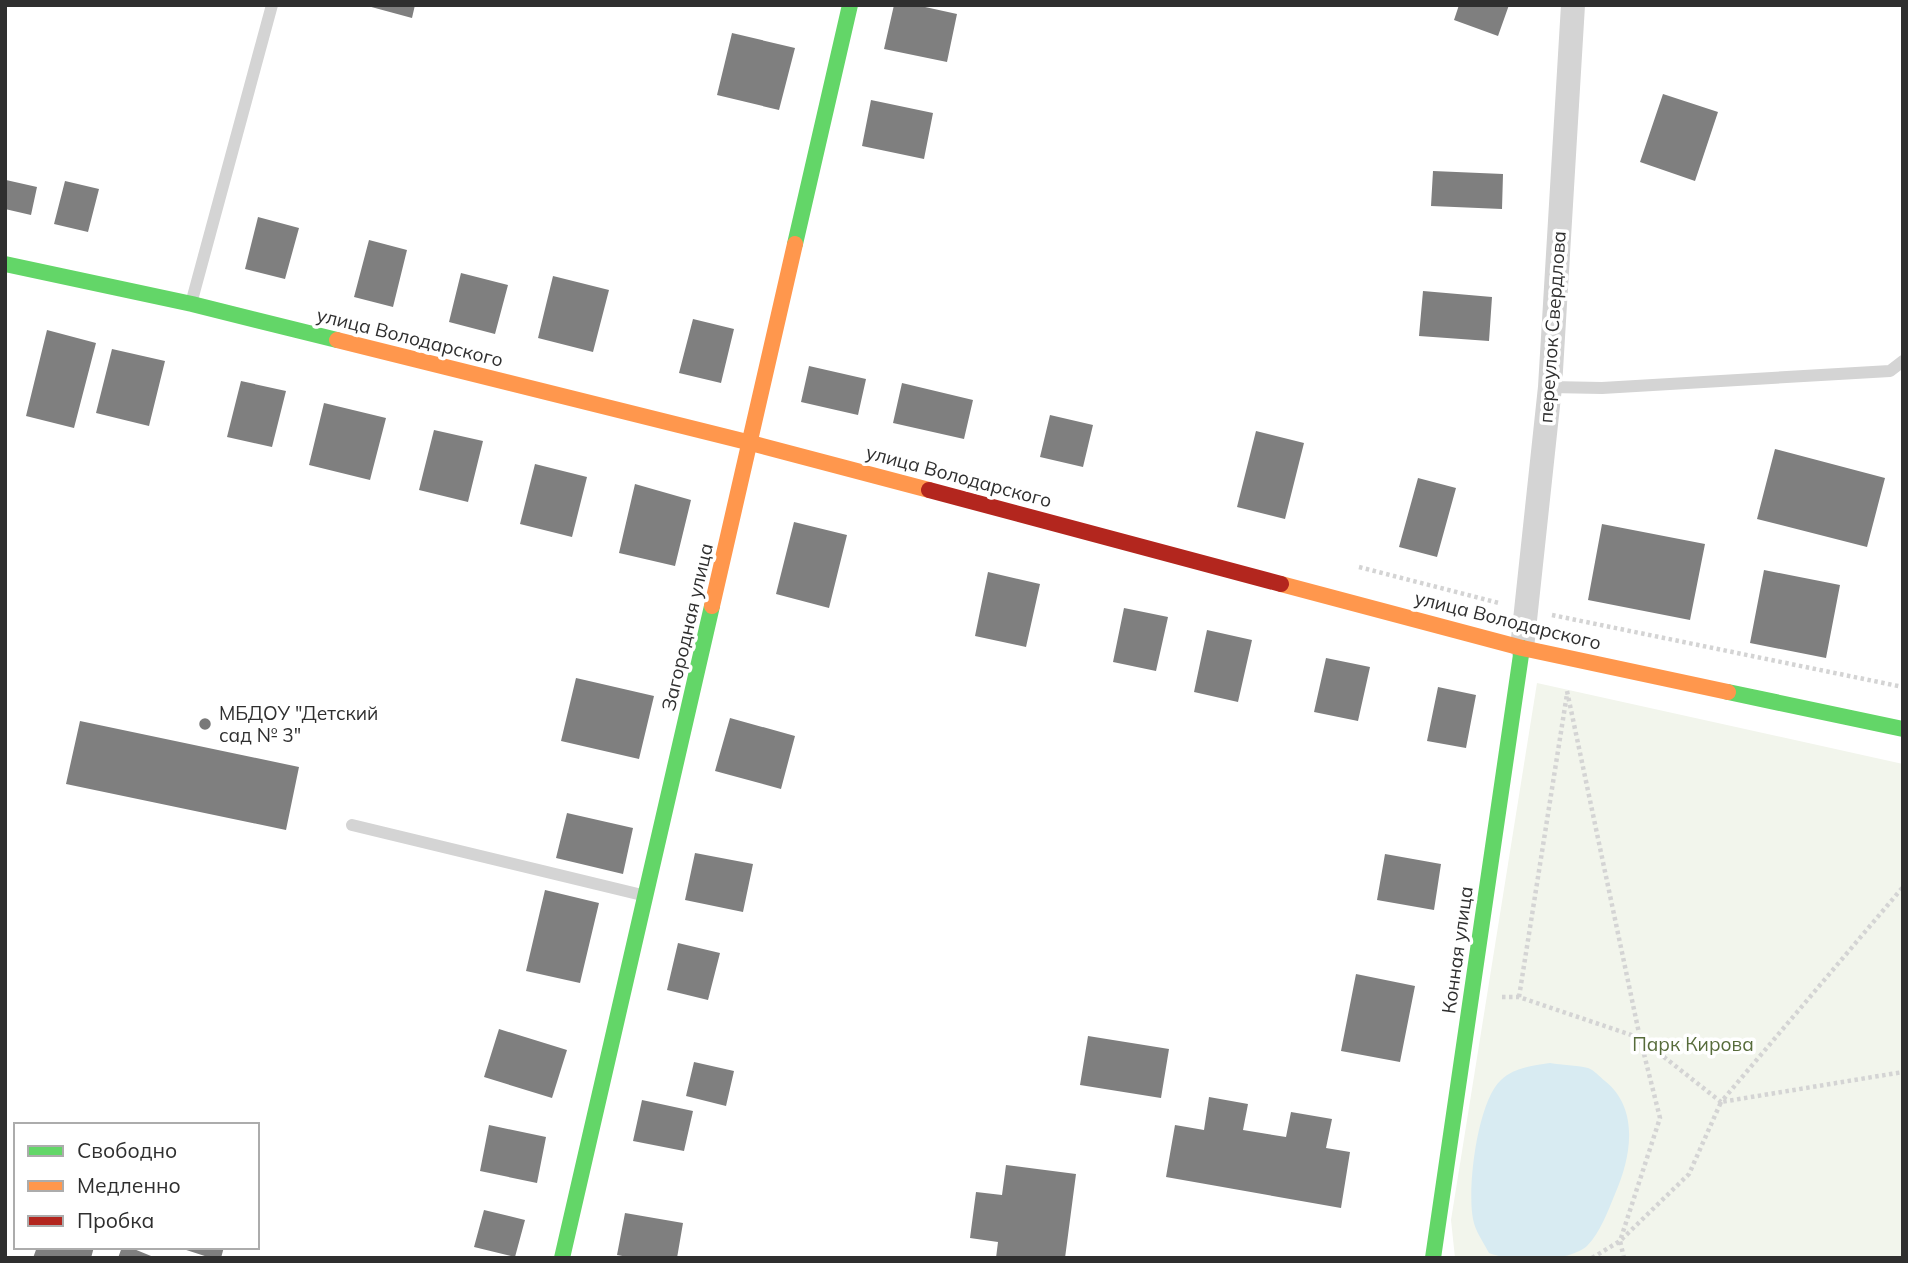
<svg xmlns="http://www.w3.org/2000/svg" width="1908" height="1263" viewBox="0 0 1908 1263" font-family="Mulish,sans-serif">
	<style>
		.green { fill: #f2f5ec }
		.water { fill: #d8ebf2 }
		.building { fill: #7f7f7f }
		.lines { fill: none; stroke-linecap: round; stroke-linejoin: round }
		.path { stroke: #d4d4d4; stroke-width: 4.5; stroke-dasharray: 3.5 3.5; stroke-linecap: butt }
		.lane { stroke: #d4d4d4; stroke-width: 12 }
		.street { stroke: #d4d4d4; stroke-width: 24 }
		.fast { stroke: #63d668; stroke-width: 16 }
		.slow { stroke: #ff974d; stroke-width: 16 }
		.jam { stroke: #b3261e; stroke-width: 16 }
		.poi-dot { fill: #787878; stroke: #fff; stroke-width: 2.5 }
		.labels { text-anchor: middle; stroke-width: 7; stroke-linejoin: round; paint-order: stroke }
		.street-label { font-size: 19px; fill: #2f2f2f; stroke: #fff }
		.poi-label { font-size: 19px; fill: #2f2f2f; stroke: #fff; text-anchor: start }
		.park-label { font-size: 19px; fill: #576c3b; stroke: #fff }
	</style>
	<rect width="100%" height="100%" fill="#fff"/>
	<path class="green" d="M1537,683L1903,764V1258H1455L1451,1220Z"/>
	<path class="water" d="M1550,1063C1562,1065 1576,1065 1588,1068C1594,1070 1600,1077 1605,1081C1640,1109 1631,1158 1615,1194C1608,1211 1600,1233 1587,1246C1568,1263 1511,1262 1489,1253C1484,1243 1475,1231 1473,1219C1467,1189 1477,1102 1501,1080C1515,1067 1532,1066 1550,1063Z"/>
	<path class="building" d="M364,5H415L412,18Z
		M894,5H916L957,14L947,62L884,49Z
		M1459,5H1509L1498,36L1454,20Z
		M732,33L795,48L779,110L717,95Z
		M1663,94L1718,112L1695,181L1640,162Z
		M871,100L933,113L924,159L862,146Z
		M1433,171L1503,174L1502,209L1431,206Z
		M6,180L37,187L31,215L5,209Z
		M65,181L99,189L88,232L54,224Z
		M258,217L299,228L285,279L245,269Z
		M369,240L407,250L393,307L354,297Z
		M461,273L508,285L495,334L449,322Z
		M553,276L609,290L593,352L538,338Z
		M1423,291L1492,297L1489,341L1419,336Z
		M693,319L734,329L721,383L679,373Z
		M47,330L96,343L74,428L26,416Z
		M112,349L165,361L149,426L96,413Z
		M809,366L866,379L858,415L801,402Z
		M241,381L286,391L272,447L227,437Z
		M902,383L973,400L964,439L893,423Z
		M324,403L386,418L370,480L309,465Z
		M1050,415L1093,425L1083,467L1040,457Z
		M434,430L483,441L468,502L419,490Z
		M1256,431L1304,443L1285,519L1237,507Z
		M1775,449L1885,478L1867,547L1757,519Z
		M535,464L587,477L572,537L520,524Z
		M1418,478L1456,488L1437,557L1399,547Z
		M635,484L691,500L675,566L619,553Z
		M794,522L847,535L829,608L776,594Z
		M1602,524L1705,544L1690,620L1588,600Z
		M1764,570L1840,585L1826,658L1750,643Z
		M988,572L1040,584L1026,647L975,636Z
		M1124,608L1168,617L1156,671L1113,662Z
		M1207,630L1252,640L1238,702L1194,692Z
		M1326,658L1370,667L1358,721L1314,712Z
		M576,678L654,696L639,759L561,741Z
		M1438,687L1476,695L1466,748L1427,741Z
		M730,718L795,736L781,789L715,771Z
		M80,721L299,767L286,830L66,784Z
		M567,813L633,828L623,874L556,858Z
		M695,853L753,864L743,912L685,900Z
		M1385,854L1441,864L1434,910L1377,900Z
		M545,890L599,903L580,983L526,971Z
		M678,943L720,953L708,1000L667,990Z
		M1356,974L1415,986L1400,1062L1341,1051Z
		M499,1029L567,1050L552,1098L484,1077Z
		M1088,1036L1169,1049L1161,1098L1080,1085Z
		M694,1062L734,1071L726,1106L686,1096Z
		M1209,1097L1248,1104L1243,1130L1286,1137L1291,1112L1332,1119L1326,1148L1350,1152L1341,1208L1166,1177L1175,1125L1204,1130Z
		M642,1100L693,1111L684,1151L633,1141Z
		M489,1125L546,1137L537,1183L480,1171Z
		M1006,1165L1076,1174L1065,1258H996L998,1242L970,1238L976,1192L1002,1195Z
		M484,1210L525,1220L515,1257L474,1247Z
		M625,1213L683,1223L677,1258H633L617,1255Z
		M37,1247H94L91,1258H33Z
		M122,1247H129L156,1258H118Z
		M177,1247H224L221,1258H211Z"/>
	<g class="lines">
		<path class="path" d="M1359,567L1499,603
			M1552,615L1903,687
			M1567,691L1640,1038L1660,1118L1620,1241L1624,1258
			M1502,997H1519L1640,1038L1721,1102L1903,887
			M1519,997L1567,694
			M1592,1258L1620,1241L1689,1174L1721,1102L1903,1072"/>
		<path class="lane" d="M192,300L272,5
			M1550,387L1602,388L1890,371L1903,361
			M352,825L642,895"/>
		<path class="street" d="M1522,648L1550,387L1573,5"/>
		<path class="fast" d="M795,244L850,5
			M5,264L192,304L337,340
			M1728,692L1903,729
			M562,1258L712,606
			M1433,1258L1522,648"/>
		<path class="slow" d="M337,340L751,443L929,490
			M1281,584L1522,648L1728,692
			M712,606L795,244"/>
		<path class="jam" d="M929,490L1281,584"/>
	</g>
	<circle class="poi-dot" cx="205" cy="724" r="7"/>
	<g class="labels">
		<g class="street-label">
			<text transform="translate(1552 327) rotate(-86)" y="7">переулок Свердлова</text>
			<text transform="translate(410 337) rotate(14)" y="7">улица Володарского</text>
			<text transform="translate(959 476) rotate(15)" y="7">улица Володарского</text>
			<text transform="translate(1508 620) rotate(14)" y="7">улица Володарского</text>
			<text transform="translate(687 627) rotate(-77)" y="7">Загородная улица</text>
			<text transform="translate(1457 950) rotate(-82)" y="7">Конная улица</text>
		</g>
		<g class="poi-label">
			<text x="219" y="720">МБДОУ "Детский<tspan x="219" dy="22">сад № 3"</tspan></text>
		</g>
		<g class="park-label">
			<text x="1693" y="1051">Парк Кирова</text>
		</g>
	</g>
	<rect width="1908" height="1263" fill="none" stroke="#2f2f2f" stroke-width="14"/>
	<rect x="14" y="1123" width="245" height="126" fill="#ffffff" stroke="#acacac" stroke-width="2"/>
	<rect x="28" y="1146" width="35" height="10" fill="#63d668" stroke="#acacac" stroke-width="2"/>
	<text x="77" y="1158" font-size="21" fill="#2f2f2f">Свободно</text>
	<rect x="28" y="1181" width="35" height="10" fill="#ff974d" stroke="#acacac" stroke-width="2"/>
	<text x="77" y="1193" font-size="21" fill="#2f2f2f">Медленно</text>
	<rect x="28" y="1216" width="35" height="10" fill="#b3261e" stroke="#acacac" stroke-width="2"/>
	<text x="77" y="1228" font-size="21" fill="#2f2f2f">Пробка</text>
</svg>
